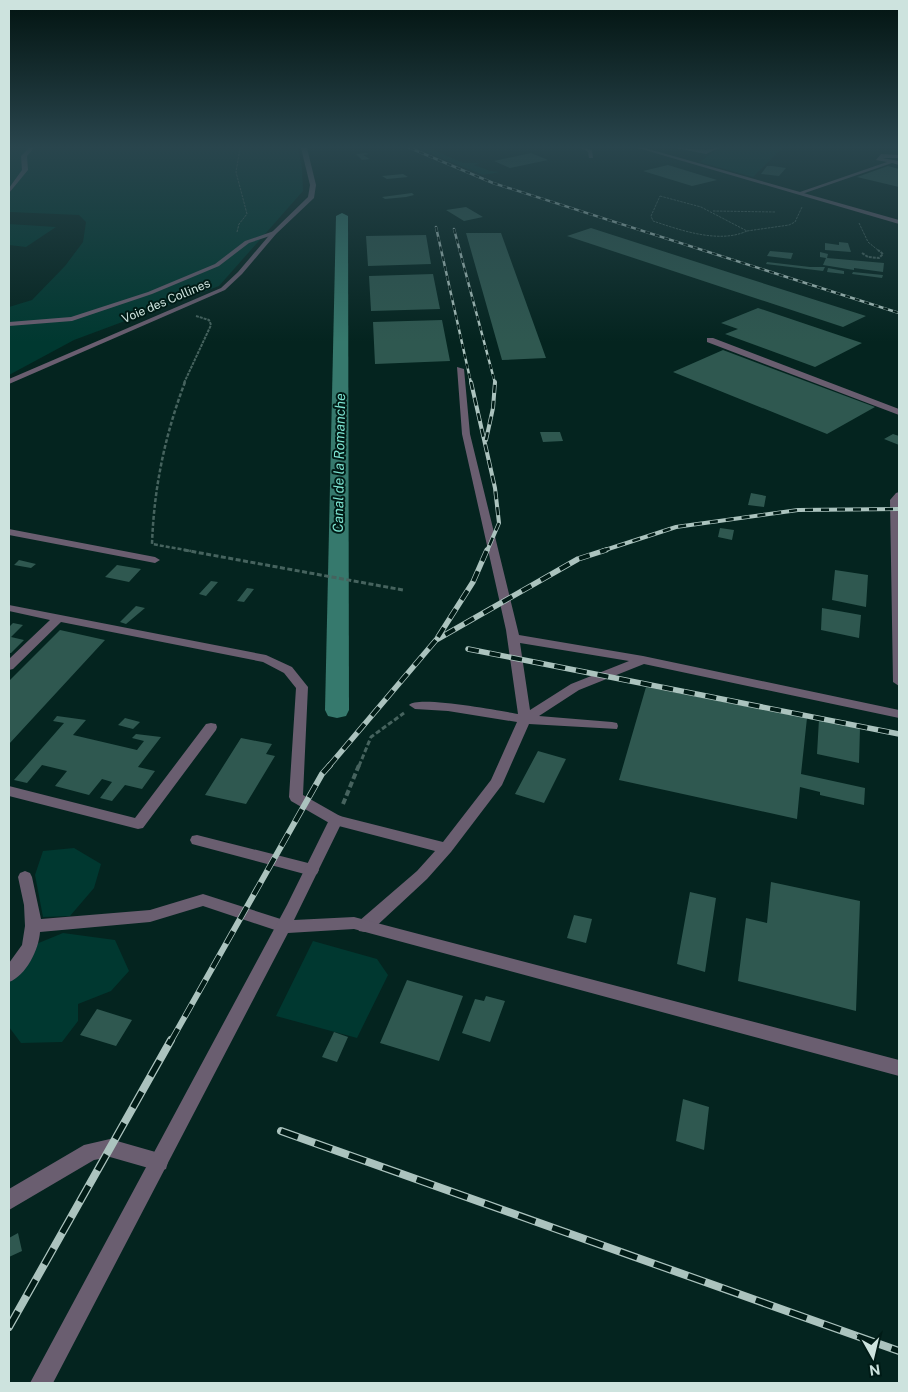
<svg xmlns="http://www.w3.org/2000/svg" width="908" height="1392" viewBox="0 0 908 1392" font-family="'Public Sans',sans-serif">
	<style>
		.green { fill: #003830 }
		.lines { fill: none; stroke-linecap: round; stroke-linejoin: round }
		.canal { fill: #36796d; fill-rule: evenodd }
		.building { fill: #2f5850 }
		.path-far4 { stroke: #46635e; stroke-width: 1; stroke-dasharray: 2.5 1; stroke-linecap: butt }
		.path-far3 { stroke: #46635e; stroke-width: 2; stroke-dasharray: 3 1; stroke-linecap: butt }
		.path-far2 { stroke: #46635e; stroke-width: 2.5; stroke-dasharray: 4 2; stroke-linecap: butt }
		.path-far1 { stroke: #46635e; stroke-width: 3; stroke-dasharray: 5 2.5; stroke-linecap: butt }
		.path { stroke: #46635e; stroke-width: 4; stroke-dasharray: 6 3; stroke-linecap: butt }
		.service { fill: #6a5e70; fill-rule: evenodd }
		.minor { fill: #6a5e70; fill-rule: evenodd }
		.tertiary { fill: #6a5e70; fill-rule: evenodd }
		.rail-far4-casing { stroke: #abc3be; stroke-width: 2.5 }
		.rail-far3-casing { stroke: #abc3be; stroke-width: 4 }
		.rail-far2-casing { stroke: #abc3be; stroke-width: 5.5 }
		.rail-far1-casing { stroke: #abc3be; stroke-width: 6 }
		.rail-casing { stroke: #abc3be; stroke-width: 8 }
		.rail-far4 { stroke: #001b16; stroke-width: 2; stroke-dasharray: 5; stroke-linecap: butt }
		.rail-far3 { stroke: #001b16; stroke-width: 2.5; stroke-dasharray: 8; stroke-linecap: butt }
		.rail-far2 { stroke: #001b16; stroke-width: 4; stroke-dasharray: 11; stroke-linecap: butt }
		.rail-far1 { stroke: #001b16; stroke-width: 4.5; stroke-dasharray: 14; stroke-linecap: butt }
		.rail { stroke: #001b16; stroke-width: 5.5; stroke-dasharray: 18; stroke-linecap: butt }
		.labels { text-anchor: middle; stroke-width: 4; stroke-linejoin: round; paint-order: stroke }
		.far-street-label { font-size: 12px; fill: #cde3de; stroke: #001b16 }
		.far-water-label { font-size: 14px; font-style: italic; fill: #7ce3d0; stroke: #001b16 }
	</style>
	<rect width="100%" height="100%" fill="#04241f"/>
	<path class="green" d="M9,148H298L302,168L303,191L219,286L74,340L9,375V307L32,300L65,266L83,242L86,222L79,215L9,212Z
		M416,148H429L463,163H480L474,165L490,171L500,172L483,175Z
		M718,148H782L753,177L700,162Z
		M9,224L56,227L26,247L9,245Z
		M74,848L101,864L94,888L70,916L43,917L35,875L43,851Z
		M63,933L115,940L129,971L111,991L78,1004V1021L62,1042L21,1043L9,1027V976L19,951Z
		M313,941L377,959L388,975L357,1038L276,1016Z"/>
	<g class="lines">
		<path class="canal" d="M342,213L348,216L349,710L346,716L337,718L328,716L325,710L336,216Z"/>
	</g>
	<path class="building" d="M366,153L369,154L363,155L370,159L362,160L356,154Z
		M531,153L548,160L510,168L494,161Z
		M668,165L717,180L692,186L643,171Z
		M767,166H772L786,168L779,176L761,174Z
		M888,166L899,169V187L857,177Z
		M403,174L408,177L387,179L382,176Z
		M412,193L414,195L406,197L385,199L382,197Z
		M466,207L483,217L464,221L446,210Z
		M591,228L734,274L866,316L843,327L567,236Z
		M466,233H501L546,358L502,360Z
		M426,235L431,264L368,266L366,236Z
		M839,242L848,243L851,252L825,250V243L839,245Z
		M770,251L793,253L791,259L767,256Z
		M820,252L828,254L827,258L884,263L883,272L854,268V270L823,265L826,258L820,257Z
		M767,262L810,267H825L823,271L766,264Z
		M828,268L844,271V274L827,272Z
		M853,272L883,275L882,278L852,274Z
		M433,274L440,309L371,311L369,276Z
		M758,308L862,343L815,367L725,334L738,329L721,323Z
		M442,320L450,361L375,364L373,322Z
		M723,350L875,407L827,434L673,372Z
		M540,432H560L563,441L543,442Z
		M893,434L899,436V445L884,439Z
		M751,493L766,496L764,507L748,505Z
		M720,528L734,530L732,540L718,537Z
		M19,560L36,564L31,568L14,565Z
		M117,565L141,569L129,582L105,577Z
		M835,570L868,575L866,607L832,600Z
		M211,581L218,582L206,596L199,594Z
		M247,588L254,589L244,602L237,601Z
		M136,606L145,608L126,624L120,622Z
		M822,608L861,615L859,638L821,630Z
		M13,623L23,625L11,637L24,640L11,653H9V627Z
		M60,630L105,640L9,744V681Z
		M646,687L807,718L801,774L865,788L864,805L820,795V792L800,787L797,819L619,780Z
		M57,716L86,720L73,735L137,750L144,741L132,738L136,734L161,737L138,767L155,771L142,789L125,785L112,801L100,798L112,782L102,779L89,795L55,786L67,771L42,765L27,783L14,780L64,723L53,721Z
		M125,718L140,722L133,729L118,725Z
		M819,719L860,728L859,763L817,754Z
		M241,738L272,744L266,754L275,756L246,804L205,795Z
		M538,751L566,759L544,803L515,794Z
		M771,882L860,901L856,1011L738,981L746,918L767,923Z
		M690,892L716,898L705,972L677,964Z
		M574,915L592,919L586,943L567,938Z
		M407,980L463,996L439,1061L380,1043Z
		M486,996L505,1001L490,1042L462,1033L475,999L484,1001Z
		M97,1009L132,1020L116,1046L80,1035Z
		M334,1032L348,1037L337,1062L322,1057Z
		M683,1099L709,1107L704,1150L676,1141Z
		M18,1233L22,1251L9,1257V1238Z"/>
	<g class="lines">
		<path class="path-far4" d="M660,196L701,207L747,231C719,244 680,230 653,221L651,216Z
			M713,211L776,212
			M859,223L868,242L879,251
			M747,231L789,225L795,222L802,207
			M237,232L239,224L247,214L236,172L240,148"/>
		<path class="path-far3" d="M862,253L868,257L879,258L883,254L878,250
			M184,383L211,325L209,320L196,316"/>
		<path class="path-far2" d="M185,382C165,435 154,487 152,544L191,551"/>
		<path class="path-far1" d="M184,550L403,590
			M359,766L371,737L404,713"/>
		<path class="path" d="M343,804L359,765"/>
		<path class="service" d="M29,148H34L27,156L28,170L9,193V188L22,170L21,156Z
			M582,148L592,150L593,158H589L588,152Z
			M881,154L899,155V158H882L899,161V165L892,163L802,194L797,193L887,162L876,160Z
			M274,231L276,234L249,243L219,266L152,294L72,321L9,326V322L71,317L148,292L215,264L245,241Z
			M707,338H713L899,409V415L707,342Z
			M457,367L464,369L470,434L519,635L643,656L899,710V718L644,664L579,690L539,716L612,722L617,723L618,726L617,729L529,724L502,785L451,852L427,879L371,931L365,932L359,931L357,926L359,921L417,871L435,851L331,824L291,801L289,797L296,688L284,673L263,662L61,622L13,669L9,670V659L50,620L9,611V605L266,655L292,667L308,687L303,795L340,816L443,842L491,780L517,722L448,711L415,709L409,705C417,695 501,711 518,714L506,630L462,434ZM520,643L629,661L571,684L530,710Z
			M899,492V686L893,682L890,500L896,493Z
			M9,529L155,557L160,560L155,563L9,535Z
			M211,723L216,724L217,727L216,730L143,828L138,829L9,796V786L135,818L206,724Z
			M197,835L312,864L317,866L319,870L317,874L312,876L192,844L190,840L192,836Z
			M25,871L30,873L32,877L41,919L150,910L203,894L290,922L292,927L290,932L284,933L203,906L150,922L40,932C39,949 26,976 9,982V963L22,945L25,926L24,905L18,877L20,873Z
			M110,1139L166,1155L168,1162L166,1169L159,1171L110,1157L94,1160L9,1210V1189L84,1145Z"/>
		<path class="minor" d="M301,148H307L316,185L314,198L276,234L242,274L225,290L9,384V379L221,288L238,272L272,232L308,197L310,185Z
			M676,148L706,150L719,148L706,154Z
			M336,815L341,816L343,820L294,920L354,917L899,1060V1076L354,929L288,933L53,1383H30L287,905L329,820L331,816Z"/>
		<path class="tertiary" d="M638,148H645L899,220V224Z"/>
		<defs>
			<path id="rail-far4" d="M410,148L493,183L899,313
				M436,227L471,383
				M454,229L495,383"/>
			<path id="rail-far3" d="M471,382L495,488L499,523L487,551
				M486,440L493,408L495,382
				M602,551L676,527L798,510L899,509"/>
			<path id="rail-far2" d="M438,637L473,582L487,550
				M468,649L899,734
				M329,766L436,640L578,559L606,550"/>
			<path id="rail-far1" d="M171,1041L322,774L330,765"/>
			<path id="rail" d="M281,1131L899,1351
				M9,1327L171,1040"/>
		</defs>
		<use href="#rail-far4" class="rail-far4-casing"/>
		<use href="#rail-far3" class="rail-far3-casing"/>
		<use href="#rail-far2" class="rail-far2-casing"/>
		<use href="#rail-far1" class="rail-far1-casing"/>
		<use href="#rail" class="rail-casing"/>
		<use href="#rail-far4" class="rail-far4"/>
		<use href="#rail-far3" class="rail-far3"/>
		<use href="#rail-far2" class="rail-far2"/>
		<use href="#rail-far1" class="rail-far1"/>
		<use href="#rail" class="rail"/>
	</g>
	<linearGradient id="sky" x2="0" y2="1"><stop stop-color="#021411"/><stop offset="0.43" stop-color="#29454d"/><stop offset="1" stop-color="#29454d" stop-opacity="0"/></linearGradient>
	<rect width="908" height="342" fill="url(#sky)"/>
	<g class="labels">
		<g class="far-street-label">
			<text transform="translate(166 301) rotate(-23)" y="4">Voie des Collines</text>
		</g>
		<g class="far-water-label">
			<text transform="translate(339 463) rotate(-89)" y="5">Canal de la Romanche</text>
		</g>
	</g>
	<rect width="908" height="1392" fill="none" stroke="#cde3de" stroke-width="20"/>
	<g transform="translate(873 1357) rotate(172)" stroke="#001b16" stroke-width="4" paint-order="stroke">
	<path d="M0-4L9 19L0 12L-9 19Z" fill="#cde3de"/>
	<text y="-8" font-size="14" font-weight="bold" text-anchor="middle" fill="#cde3de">N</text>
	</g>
</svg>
